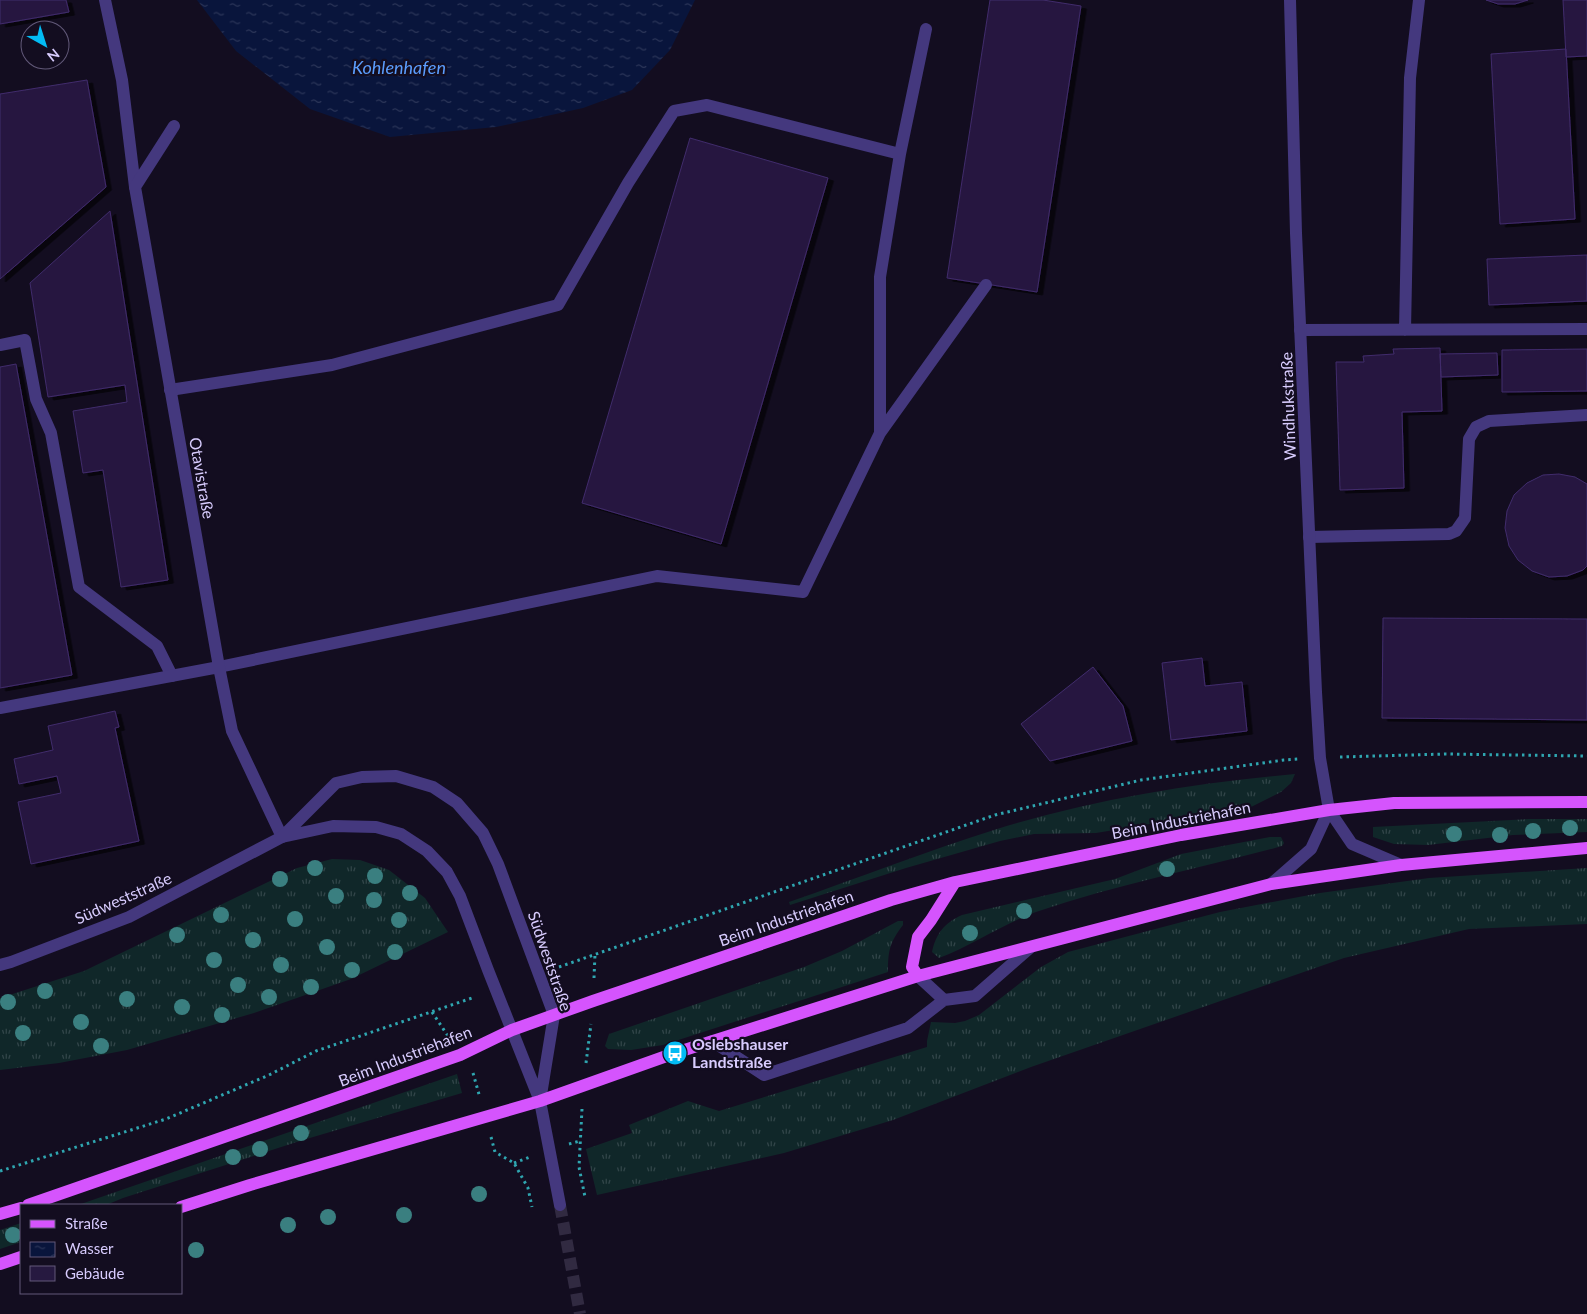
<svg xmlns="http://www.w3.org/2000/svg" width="1587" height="1314" viewBox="0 0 1587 1314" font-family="Lato,sans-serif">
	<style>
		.grass { fill: url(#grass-tufts) }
		.water { fill: url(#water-ripples) }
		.building { fill: #261940; stroke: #412b6c; filter: url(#shadow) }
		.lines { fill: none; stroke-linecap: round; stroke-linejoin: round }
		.minor-tunnel { stroke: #312a41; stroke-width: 12; stroke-dasharray: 12 6; stroke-linecap: butt }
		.path { stroke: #2fa6b0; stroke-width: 3; stroke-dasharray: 2.5 4; stroke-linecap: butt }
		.service { stroke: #44387e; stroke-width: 12 }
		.minor { stroke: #44387e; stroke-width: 12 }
		.tertiary { stroke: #44387e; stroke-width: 12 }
		.primary { stroke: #d554fd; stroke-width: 12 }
		.tree { fill: #3a7f80 }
		.labels { text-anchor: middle; stroke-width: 4.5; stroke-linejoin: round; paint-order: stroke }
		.street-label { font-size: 16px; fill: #d8ccfe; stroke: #130d20 }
		.poi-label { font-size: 16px; font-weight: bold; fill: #d8ccfe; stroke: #130d20; text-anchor: start }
		.water-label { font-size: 18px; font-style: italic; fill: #5b9dfd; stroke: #130d20 }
	</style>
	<defs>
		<pattern id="grass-tufts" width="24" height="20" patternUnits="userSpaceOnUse" patternTransform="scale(1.25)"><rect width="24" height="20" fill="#102729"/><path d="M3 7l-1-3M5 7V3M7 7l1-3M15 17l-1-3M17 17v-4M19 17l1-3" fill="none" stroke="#324549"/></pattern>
		<pattern id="water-ripples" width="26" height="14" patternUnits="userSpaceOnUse" patternTransform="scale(1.25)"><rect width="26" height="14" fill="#09153c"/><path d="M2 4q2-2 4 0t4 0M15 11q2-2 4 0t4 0" fill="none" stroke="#2c3659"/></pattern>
		<filter id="shadow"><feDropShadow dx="5.5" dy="3" stdDeviation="0" flood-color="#0009"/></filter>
	</defs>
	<rect width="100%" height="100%" fill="#130d20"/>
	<path class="grass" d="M1295,774L1291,783L1281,792L1251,807L1096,833L1034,834L1000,841L906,868L790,905L789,902C858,878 927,851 997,829C1094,799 1195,783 1295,774Z
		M1529,819H1587V832L1513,835L1428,845L1394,844L1373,837V827Z
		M1270,837H1281L1284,843L1282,846L1275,848C1196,869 1116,885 1039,911C1004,923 973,945 939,958L932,952C936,934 944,923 962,915L1115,879L1181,854Z
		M332,859L360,860L389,870L425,898L448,932L351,979L254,1013L127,1050L59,1063L0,1070V998L84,971L297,868Z
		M1587,868V924L1469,929L1344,958L1031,1067L893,1120L784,1153L597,1195L586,1149L632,1133L629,1125L688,1101L719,1111L927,1047V1041L931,1022L955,1023L965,1021L979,1015L1041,967L1068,952L1220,912L1320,893L1429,878Z
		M898,921H903V925C890,942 888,950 888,972L663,1045L631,1050L608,1049L605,1046L609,1034L804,967L842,951Z
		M457,1074L462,1093L303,1140L123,1198L106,1205H78Z
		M21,1223V1242L0,1249V1230Z"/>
	<path class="water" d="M197,0H695L670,50L632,90L583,108L496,127L390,137L310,109L236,51Z"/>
	<path class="building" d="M0,0H66L69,12L0,24Z
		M990,0H1043L1081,6L1037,292L947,278Z
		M1486,0H1528L1515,4H1498Z
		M1563,0H1587V56L1566,57Z
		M1566,49L1575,219L1500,224L1491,54Z
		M87,80L106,187L0,279V94Z
		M690,138L828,178L721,544L582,503Z
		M110,211L168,580L121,587L103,470L83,473L73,411L127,402L125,385L48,397L30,283Z
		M1587,255V301L1489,305L1487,259Z
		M1440,348L1442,411L1402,412L1404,488L1340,490L1336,362H1364L1363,356L1394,354L1393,349Z
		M1587,349V391L1502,392V350Z
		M1497,353L1498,375L1441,377L1440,354Z
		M16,364L72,675L0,688V367Z
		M1559,474L1575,477L1587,484V566L1583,570L1567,576L1549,577L1532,571L1518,560L1509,546L1505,528L1507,511L1514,495L1527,483L1543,475Z
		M1383,618L1587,619V720L1382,718Z
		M1202,658L1205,686L1242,682L1247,731L1171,740L1162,663Z
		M1093,667L1123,706L1132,741L1050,761L1021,724Z
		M115,711L119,727L115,728L139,841L31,864L18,802L61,793L57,776L19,784L14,759L53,750L48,726Z"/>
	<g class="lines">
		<path class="minor-tunnel" d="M560,1205L580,1314"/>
		<path class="path" d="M1340,757L1445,754L1587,756
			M559,967L995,815L1141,780L1284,760L1299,759
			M594,978L595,954
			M432,1012L448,1036
			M586,1063L591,1024
			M473,1073L480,1098
			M582,1109L579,1167L585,1197
			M491,1137L495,1152L514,1163L528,1188L532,1207
			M569,1144L580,1141
			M514,1163L530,1157
			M0,1171L166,1119L269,1075L316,1051L475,997"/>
		<path class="service" d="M105,0L122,80L135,187
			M1300,330L1587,329
			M1405,330L1410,78L1419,0
			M0,345L25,340L36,399L51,433L79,587L157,646L172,676
			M170,390L332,365L558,305L628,183L674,111L707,105L900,154
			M880,433L986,285
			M1309,537L1449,534L1456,531L1465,518L1469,439L1476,427L1489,421L1587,415
			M219,667L657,576L803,592L880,433V277L900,154L926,29
			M918,976L944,1000L975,996L1031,947
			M712,1041L764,1075L908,1028L944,1000"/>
		<path class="minor" d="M1290,0L1296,233L1316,692L1320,758L1329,810L1352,844L1401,865
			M174,126L135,187L219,667L232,731L282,837
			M0,708L219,667
			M1271,884L1311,849L1329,810
			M540,1101L560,1205"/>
		<path class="tertiary" d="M282,837L336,783L362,777L396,776L433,787L457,803L483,833L498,864L554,1015L540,1101
			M0,965L11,962L129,917L282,837L333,826L376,827L401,834L427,851L447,872L460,896L488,970L540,1101"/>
		<path class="primary" d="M918,976L912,967L918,937L931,920L955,882
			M28,1205L460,1055L512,1030L593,1001L891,900L955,882L1181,835L1329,810L1394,803L1587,802
			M181,1207L250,1185L540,1101L675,1053L918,976L1271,884L1401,865L1587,848
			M0,1214L21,1208
			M0,1264L21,1257"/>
	</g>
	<g class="tree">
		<circle cx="1570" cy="828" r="8"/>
		<circle cx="1533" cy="831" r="8"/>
		<circle cx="1454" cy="834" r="8"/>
		<circle cx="1500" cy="835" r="8"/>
		<circle cx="315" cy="868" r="8"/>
		<circle cx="1167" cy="869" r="8"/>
		<circle cx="375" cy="876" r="8"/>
		<circle cx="280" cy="879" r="8"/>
		<circle cx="410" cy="893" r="8"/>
		<circle cx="336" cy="896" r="8"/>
		<circle cx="374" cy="900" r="8"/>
		<circle cx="1024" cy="911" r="8"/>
		<circle cx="221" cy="915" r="8"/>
		<circle cx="295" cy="919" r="8"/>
		<circle cx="399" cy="920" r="8"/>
		<circle cx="970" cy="933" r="8"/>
		<circle cx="177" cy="935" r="8"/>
		<circle cx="253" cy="940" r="8"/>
		<circle cx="327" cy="947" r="8"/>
		<circle cx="395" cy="952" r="8"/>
		<circle cx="214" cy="960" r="8"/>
		<circle cx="281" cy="965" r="8"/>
		<circle cx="352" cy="970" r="8"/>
		<circle cx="238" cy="985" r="8"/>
		<circle cx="311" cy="987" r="8"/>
		<circle cx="45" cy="991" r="8"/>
		<circle cx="269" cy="997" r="8"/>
		<circle cx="127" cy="999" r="8"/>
		<circle cx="8" cy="1002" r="8"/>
		<circle cx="182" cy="1007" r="8"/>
		<circle cx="222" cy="1015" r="8"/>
		<circle cx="81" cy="1022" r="8"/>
		<circle cx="23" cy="1033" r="8"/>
		<circle cx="101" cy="1046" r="8"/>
		<circle cx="301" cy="1133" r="8"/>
		<circle cx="260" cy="1149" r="8"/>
		<circle cx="233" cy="1157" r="8"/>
		<circle cx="479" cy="1194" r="8"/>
		<circle cx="404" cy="1215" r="8"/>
		<circle cx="328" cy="1217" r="8"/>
		<circle cx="288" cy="1225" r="8"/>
		<circle cx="13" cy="1235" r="8"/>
		<circle cx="196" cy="1250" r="8"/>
	</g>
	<defs>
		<symbol id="bus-disc" viewBox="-11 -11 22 22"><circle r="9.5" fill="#03bbf4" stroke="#130d20"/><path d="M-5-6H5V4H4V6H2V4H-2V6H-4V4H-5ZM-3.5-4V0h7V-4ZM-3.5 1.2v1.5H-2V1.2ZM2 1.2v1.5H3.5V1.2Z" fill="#fff"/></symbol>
	</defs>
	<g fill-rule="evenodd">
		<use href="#bus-disc" x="661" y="1039" width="28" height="28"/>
	</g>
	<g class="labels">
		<g class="street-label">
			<text transform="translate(1288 406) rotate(-92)" y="6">Windhukstraße</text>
			<text transform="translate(202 478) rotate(80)" y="6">Otavistraße</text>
			<text transform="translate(1181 820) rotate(-11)" y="6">Beim Industriehafen</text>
			<text transform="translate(123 898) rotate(-24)" y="6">Südweststraße</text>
			<text transform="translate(786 918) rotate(-19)" y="6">Beim Industriehafen</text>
			<text transform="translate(550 961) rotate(71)" y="6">Südweststraße</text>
			<text transform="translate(405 1056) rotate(-21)" y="6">Beim Industriehafen</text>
		</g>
		<g class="poi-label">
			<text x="692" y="1050">Oslebshauser<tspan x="692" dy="18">Landstraße</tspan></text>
		</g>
		<g class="water-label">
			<text x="399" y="74">Kohlenhafen</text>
		</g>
	</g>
	<rect x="20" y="1204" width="162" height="90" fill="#130d20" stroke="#625979"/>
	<rect x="30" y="1220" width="25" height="8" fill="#d554fd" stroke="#625979"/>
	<text x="65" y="1229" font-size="15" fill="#d8ccfe">Straße</text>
	<rect x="30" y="1242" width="25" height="15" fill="url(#water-ripples)" stroke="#625979"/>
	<text x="65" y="1254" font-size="15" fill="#d8ccfe">Wasser</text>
	<rect x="30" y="1266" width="25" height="15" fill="#261940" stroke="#625979"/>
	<text x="65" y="1279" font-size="15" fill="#d8ccfe">Gebäude</text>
	<g transform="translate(45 45) rotate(141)"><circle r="24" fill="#130d20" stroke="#625979"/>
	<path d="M0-4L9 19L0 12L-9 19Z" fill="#03bbf4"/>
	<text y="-8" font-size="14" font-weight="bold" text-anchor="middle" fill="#d8ccfe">N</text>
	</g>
</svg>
